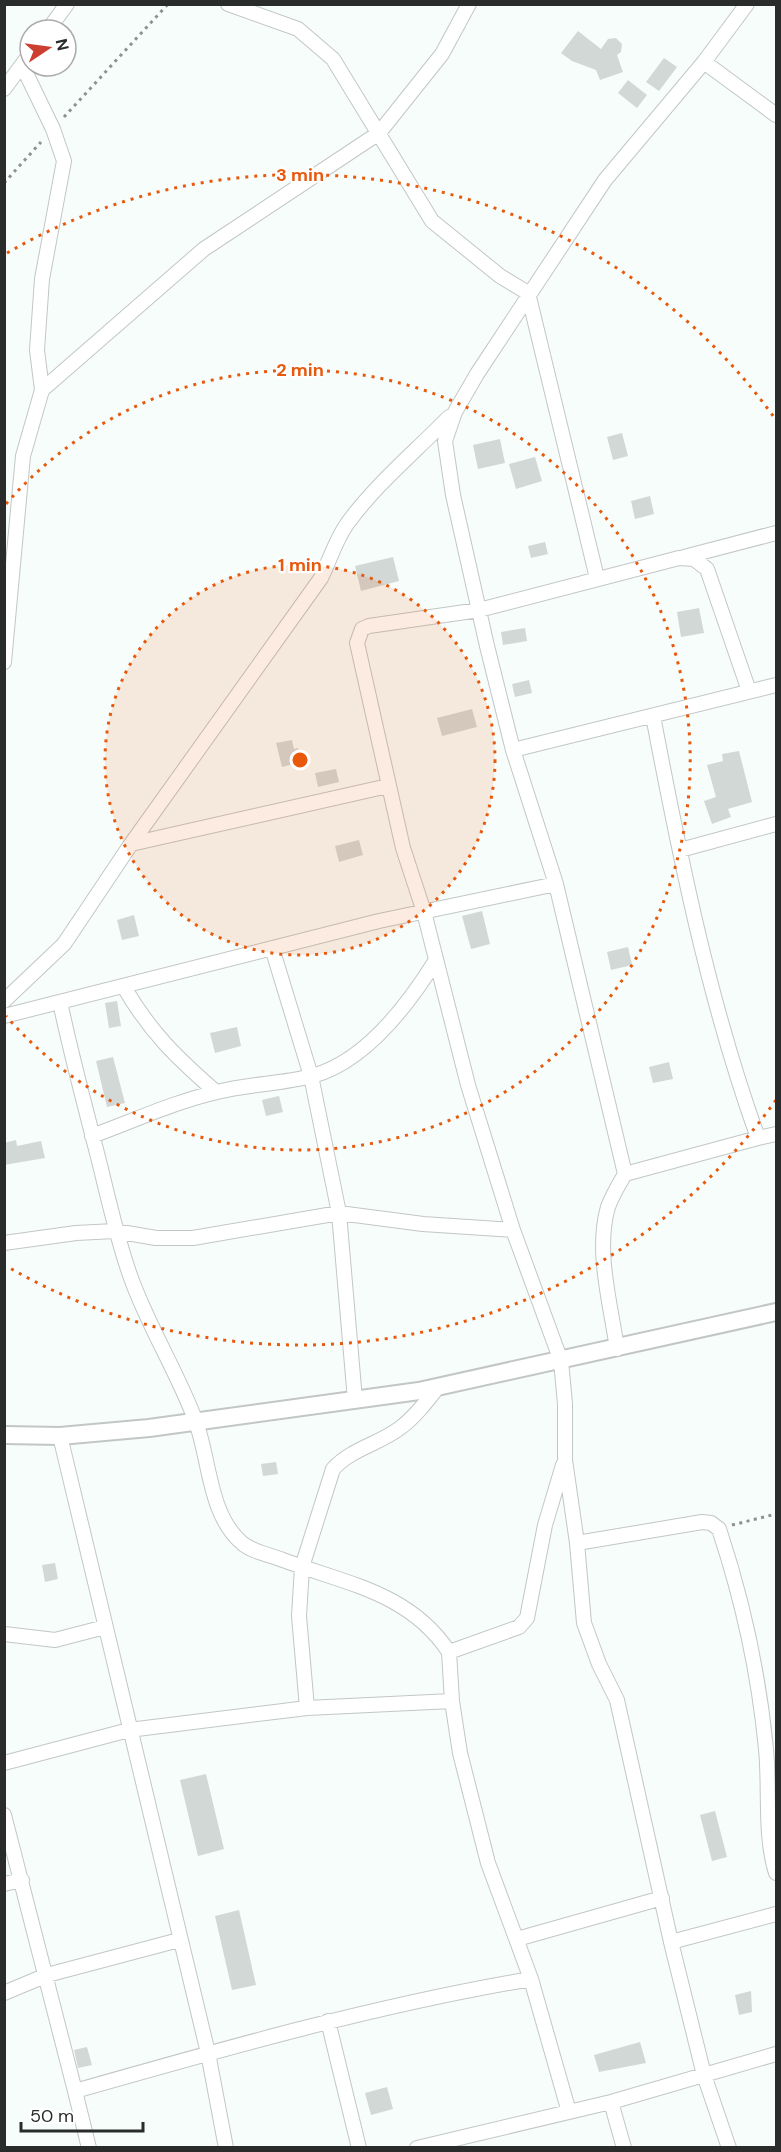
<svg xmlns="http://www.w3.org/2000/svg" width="781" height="2152" viewBox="0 0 781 2152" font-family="'DM Sans',sans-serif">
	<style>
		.building { fill: #d2d8d6 }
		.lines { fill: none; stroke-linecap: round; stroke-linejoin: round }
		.minor-casing { stroke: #c2c7c5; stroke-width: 16 }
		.tertiary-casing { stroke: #c2c7c5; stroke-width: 20 }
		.path { stroke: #8d9190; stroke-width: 3; stroke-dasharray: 3 4.5; stroke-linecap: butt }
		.minor { stroke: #fff; stroke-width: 14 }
		.tertiary { stroke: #fff; stroke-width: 16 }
		.ring { fill: none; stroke: #e8590c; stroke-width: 3; stroke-dasharray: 3 6 }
		.centre { fill: #e8590c; stroke: #fff; stroke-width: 3 }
		.ring-label { font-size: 18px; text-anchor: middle; font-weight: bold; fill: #e8590c; stroke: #fff; stroke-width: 4.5; stroke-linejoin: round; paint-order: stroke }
	</style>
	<rect width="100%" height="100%" fill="#f7fdfb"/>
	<path class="building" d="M578,31L601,49L608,39L616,38L622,44L621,52L617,55L623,72L600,80L596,70L572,61L561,53Z
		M664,58L677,67L659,91L646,82Z
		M628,80L647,95L637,108L618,93Z
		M622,433L628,456L613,460L607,437Z
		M500,439L505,463L478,469L473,445Z
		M535,457L542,481L516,489L509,464Z
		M650,496L654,514L635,519L631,501Z
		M545,542L548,554L531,558L528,546Z
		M393,557L399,581L361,591L355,566Z
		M699,608L704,633L681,637L677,612Z
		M525,628L527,641L503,645L501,632Z
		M529,680L532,693L515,697L512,684Z
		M472,709L477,727L442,736L437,718Z
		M292,740L294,749L298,748L302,762L282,767L276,743Z
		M739,751L752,802L728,809L731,817L712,824L704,801L716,797L707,765L723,761L722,754Z
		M336,769L339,782L318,787L315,773Z
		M359,840L363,855L339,862L335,846Z
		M482,911L490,944L471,949L462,916Z
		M134,915L139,936L122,940L117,920Z
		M628,947L632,965L611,970L607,952Z
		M117,1001L121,1026L109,1028L105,1003Z
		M237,1027L241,1046L215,1053L210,1033Z
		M113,1057L125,1103L107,1107L96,1061Z
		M669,1062L673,1079L653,1083L649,1067Z
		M279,1096L283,1112L266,1116L262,1100Z
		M16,1140L17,1146L41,1141L45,1158L4,1165V1143Z
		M276,1462L278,1474L263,1476L261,1464Z
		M55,1563L58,1579L45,1582L42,1565Z
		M206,1774L224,1849L198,1856L180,1780Z
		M715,1811L727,1857L712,1861L700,1815Z
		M239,1910L256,1985L232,1990L215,1916Z
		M751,1991L752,2012L739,2015L735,1995Z
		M640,2042L646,2063L599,2072L594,2055Z
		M87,2047L92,2065L78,2068L74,2050Z
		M387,2087L393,2109L371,2115L365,2093Z"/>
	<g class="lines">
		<defs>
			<path id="minor" d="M228,4L298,29L333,59L432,221L500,276L528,293L597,578
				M48,30L67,4
				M704,62L776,115
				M22,65L53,129L64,161L42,279L37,350L42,390
				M4,89L30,54
				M684,557L776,533
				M4,662L23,456L42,390L204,249L379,133L442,54L469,4
				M513,750L776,685
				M131,844L388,786
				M680,850L776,824
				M272,948L311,1076L339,1213L355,1400
				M124,987C150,1032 177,1058 216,1092
				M4,1001L64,944L131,844L321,578C330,560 335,541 347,524C375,485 415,452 449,417
				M60,1002C72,1059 87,1113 101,1169C110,1206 118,1242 131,1278C149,1328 178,1373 196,1422C210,1461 209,1515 242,1543C252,1552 271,1555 283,1560C346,1584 409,1592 449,1652
				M4,1016L379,921L556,884
				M92,1136C133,1121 174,1102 217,1092C248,1084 281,1084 312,1076C365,1062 408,1005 436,960
				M758,1138L776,1134
				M625,1174L758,1138C709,1002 680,858 653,716
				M4,1243L76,1233L115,1231L156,1238H193L339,1213L423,1224L513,1230
				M617,1349C611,1305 595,1251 608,1207C612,1196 619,1184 625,1174L556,884L513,750L487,646L453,495L445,441L455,412L477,374L605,180L704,62L747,4
				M60,1436L208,2053L226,2148
				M563,1465L545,1525L527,1618L519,1627L449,1652L452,1701L460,1753L488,1863L531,1979L569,2112
				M577,1543L702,1522L711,1523L719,1529C742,1598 759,1676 766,1749C770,1789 764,1835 776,1873
				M4,1634L55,1640L105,1627
				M307,1708L299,1616L302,1567L333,1469C351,1449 379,1444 400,1428C415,1417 427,1401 438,1387
				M4,1763L129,1730L307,1708L452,1701
				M4,1815L75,2091
				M4,1884L22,1880
				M517,1939L662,1898
				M671,1942L776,1914
				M4,1993L47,1975L179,1940
				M328,2021L359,2148
				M611,2102L624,2148
				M89,2148L75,2091C226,2048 377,2005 531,1979
				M417,2148L611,2102L776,2054
				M729,2148L704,2075L671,1942L617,1700L599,1664L584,1623L577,1543L565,1460V1404L561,1361L513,1230L468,1085L424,912L403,848L357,643L362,629L369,626L479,610L679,558L694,559L707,569L749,691"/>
			<path id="tertiary" d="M4,1435L60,1436L149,1428L419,1391L776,1312"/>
		</defs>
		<use href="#minor" class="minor-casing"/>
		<use href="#tertiary" class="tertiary-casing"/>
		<path class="path" d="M64,117L168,4
			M4,183L41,142
			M732,1525L776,1514"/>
		<use href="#minor" class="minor"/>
		<use href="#tertiary" class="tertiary"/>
	</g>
	<circle cx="300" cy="760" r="195" fill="#e8590c" fill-opacity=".12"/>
	<g class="ring">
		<circle cx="300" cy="760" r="195"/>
		<path d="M6 504A390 390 0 1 1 6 1016"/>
		<path d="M776 1100A585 585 0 0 1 8 1267M7 253A585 585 0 0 1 776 420"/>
	</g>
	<circle cx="300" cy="760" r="9" class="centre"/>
	<g class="ring-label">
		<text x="300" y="181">3 min</text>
		<text x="300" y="376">2 min</text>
		<text x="300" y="571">1 min</text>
	</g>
	<rect width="781" height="2152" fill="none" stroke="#2a2c2b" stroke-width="12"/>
	<g transform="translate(48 48) rotate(77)"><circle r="28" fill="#ffffff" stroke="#aaabaa" stroke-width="1.5"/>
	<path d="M0-4.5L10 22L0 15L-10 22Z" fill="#cc3f30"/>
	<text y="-9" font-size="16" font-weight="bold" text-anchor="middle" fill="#2a2c2b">N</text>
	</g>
	<path d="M21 2122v9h122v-9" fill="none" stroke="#2a2c2b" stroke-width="3"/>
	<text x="30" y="2122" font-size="18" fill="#2a2c2b" stroke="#ffffff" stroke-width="4.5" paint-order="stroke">50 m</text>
</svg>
